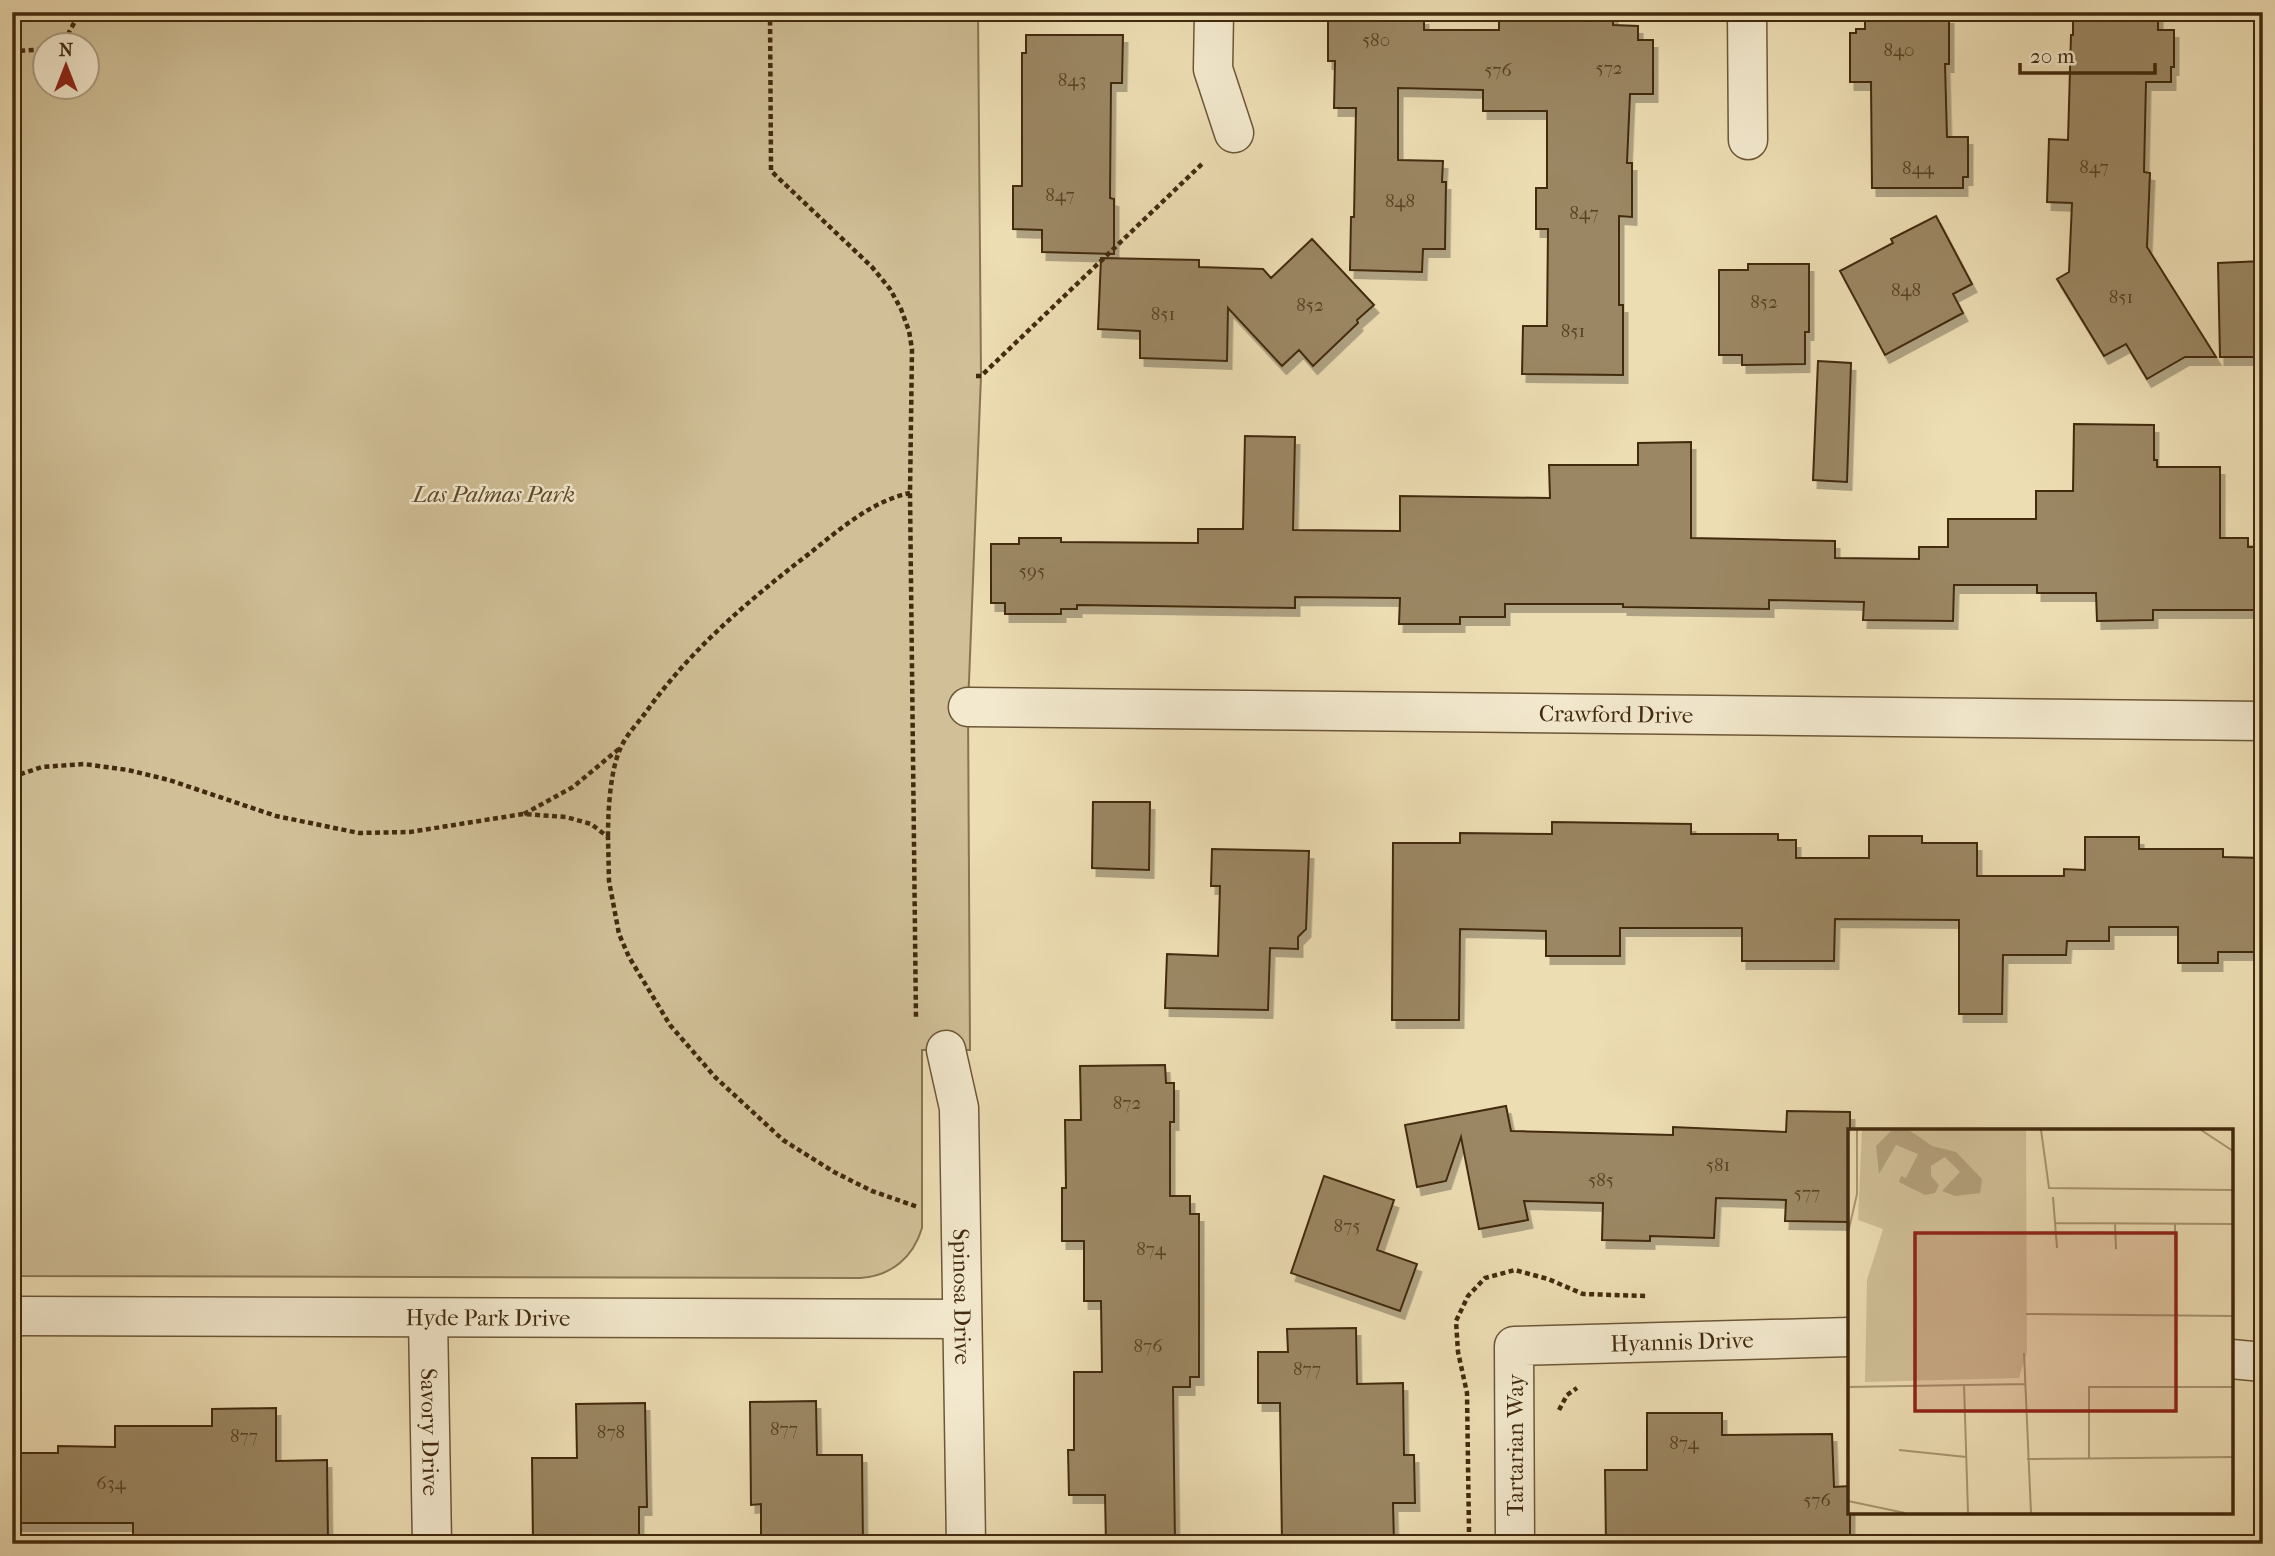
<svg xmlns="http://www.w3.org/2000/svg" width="2275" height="1556" viewBox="0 0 2275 1556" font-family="'IM FELL French Canon',serif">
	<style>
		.green { fill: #d0bf97; stroke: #897452; stroke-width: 2; fill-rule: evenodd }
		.building { fill: #9b8764; stroke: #422a0e; stroke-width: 2; filter: url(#shadow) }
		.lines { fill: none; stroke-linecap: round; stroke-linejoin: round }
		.minor-casing { stroke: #6d5737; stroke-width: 41 }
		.path { stroke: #422a0e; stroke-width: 4.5; stroke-dasharray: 5 3.5; stroke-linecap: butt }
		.minor { stroke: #f3e9ce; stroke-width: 38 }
		.labels { text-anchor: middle; stroke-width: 5; stroke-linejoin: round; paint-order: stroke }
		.number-label { font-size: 19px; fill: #584124 }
		.park-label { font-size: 23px; font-style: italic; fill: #5e4829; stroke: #f3e9ce }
		.street-label { font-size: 23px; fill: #422a0e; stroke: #f3e9ce }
		.inset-road { fill: none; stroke: #a99571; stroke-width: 2 }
		.view { fill: #8f2418; fill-opacity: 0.15; stroke: #8f2418; stroke-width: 3.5 }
		.inset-edge { fill: none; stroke: #422a0e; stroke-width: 3.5 }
	</style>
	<defs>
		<filter id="shadow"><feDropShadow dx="4.5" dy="8" stdDeviation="0" flood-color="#0004"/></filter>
	</defs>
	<rect width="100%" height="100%" fill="#edddb3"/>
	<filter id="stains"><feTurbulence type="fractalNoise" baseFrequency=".00286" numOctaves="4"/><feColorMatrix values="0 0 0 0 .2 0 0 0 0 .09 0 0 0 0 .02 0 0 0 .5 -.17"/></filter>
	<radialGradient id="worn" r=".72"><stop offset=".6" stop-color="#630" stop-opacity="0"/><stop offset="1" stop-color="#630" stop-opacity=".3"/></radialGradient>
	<path class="green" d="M12,12H978L981,376L968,707L970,1050H922V1228C913,1258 891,1276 860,1278L12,1276ZM46,46H88V88H46Z"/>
	<path class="building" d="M1328,12H1392V17H1424V30H1499V13L1613,12V25L1638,26V40H1653V94H1630L1627,163H1632V217L1619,216V305H1623V375L1522,374L1523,326H1547L1548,229H1536V188H1547V111H1483V90L1398,88V160L1443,161L1442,182H1446L1445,249H1423L1422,272L1350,270L1351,217H1354L1356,108H1334L1335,61H1328Z
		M1865,12H1940V16H1949V64H1945L1947,137H1968V177H1963V188H1872L1871,82H1850V33H1856V29H1865Z
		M2098,12H2158V30H2174V67H2171V82H2146L2144,172L2150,173L2147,247L2216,357H2185L2147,379L2126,344L2104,356L2057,279L2069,272L2072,203L2047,202L2049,139L2068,140L2071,35H2073V17H2098Z
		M1026,35H1123L1122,83H1111L1110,198L1114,199V254L1042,252V230L1013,229V186H1022V53H1026Z
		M1936,216L1972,284L1953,294L1963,313L1885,355L1840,271L1893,243L1891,239Z
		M1312,239L1374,305L1357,320L1358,323L1313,366L1299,350L1282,366L1228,308L1227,361L1140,358V331L1098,329L1101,258L1199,260V267L1263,269L1271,278Z
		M2263,261V357H2220L2218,263Z
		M1748,264H1809V332H1805V364L1742,365V355H1719V270H1748Z
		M1818,361L1851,363L1847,482L1813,480Z
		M2074,424L2154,425V460H2157V467H2220V538H2248V547H2263V610H2153V620L2097,621L2096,593H2037V585H1954L1953,621L1863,620L1864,602L1769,600V609L1623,607V604H1505V617H1460V624H1399L1400,598L1295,597V608L1077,605V609H1061V614H1005V603H991V544H1019V538H1061V542L1198,543V529H1243L1245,436L1295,437L1293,530L1400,531V496L1550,498L1549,465H1638V443L1691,442V538L1835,541V558L1919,559V547H1948V519H2036V491H2073Z
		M1093,802H1150L1149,870L1092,868Z
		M1552,822L1691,824V834H1778V840H1796V858H1869V836H1922V843H1977V876H2064V869L2085,870V837H2139V849H2223V857L2263,858V952H2218V963H2178V927H2109V941H2067L2066,955H2003L2002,1014H1959V920L1835,919L1834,961H1742V928H1620V956H1546V931L1460,929L1459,1020H1392L1393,843H1460V833L1552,834Z
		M1212,849L1309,851L1306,929L1298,937V949L1270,948L1268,1010L1165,1008L1167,954L1218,956L1220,886H1211Z
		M1165,1065L1166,1083H1174V1122H1170V1196H1190V1214H1199V1377H1190V1387H1173L1175,1544H1106L1105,1495H1069L1068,1450H1074V1372H1102L1101,1301H1084V1241H1062V1188H1066L1065,1120H1081L1080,1066Z
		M1506,1106L1511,1131L1673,1135V1127L1786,1132L1787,1111L1850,1112V1222L1785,1221L1786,1200L1716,1198L1714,1238L1650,1236V1241L1602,1240L1603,1203L1524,1201L1528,1220L1479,1229L1461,1137L1446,1181L1417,1187L1405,1125Z
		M1324,1176L1394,1200L1377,1250L1417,1264L1400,1311L1291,1273Z
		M1356,1328L1357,1384L1403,1383L1404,1455H1414L1415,1503H1393L1394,1544H1282L1280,1403H1258V1352H1288L1287,1329Z
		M816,1401L817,1455H862L863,1544H761V1504L751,1505L750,1402Z
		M645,1403L647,1507H639V1544H533L532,1458H577L576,1404Z
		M276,1408V1461L327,1460L328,1544H133V1523H12V1453H58V1446L115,1447V1426H212V1409Z
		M1647,1413H1722V1435L1832,1434L1834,1487L1850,1486V1544H1606L1605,1470H1647Z"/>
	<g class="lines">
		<defs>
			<g id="minor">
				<path d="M1214,12L1213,69L1234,133"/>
				<path d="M1747,12L1748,140"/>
				<path id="s1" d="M968,707L2263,721"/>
				<path id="s2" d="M946,1050L959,1108L966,1544"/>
				<path id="s3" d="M12,1316L962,1319"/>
				<path id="s4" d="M428,1318L432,1544"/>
				<path d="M2231,1359L2263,1362"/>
				<path id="s5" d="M1515,1544L1514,1346L1850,1337"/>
			</g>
		</defs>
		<use href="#minor" class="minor-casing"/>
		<path class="path" d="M770,12L771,171L872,267L890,289L901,309L909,331L912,349L910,493L916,1020
			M55,46L67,36L80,12
			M12,49L18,51L46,49
			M976,376H981L1204,162
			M12,777L42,767L84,764L128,770L169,780L276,816L359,833L410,832L523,814L566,817L591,824L608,837L609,881L619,934L629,957L670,1025L715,1077L783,1140L834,1172L872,1191L918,1207
			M524,814L573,787L620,748
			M608,836C608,811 610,770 621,747C627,734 638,723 646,712C691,649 749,600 810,553C840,529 872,501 910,493
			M1559,1410L1567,1395L1577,1388
			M1469,1532L1467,1393L1458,1352L1456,1321L1468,1296L1485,1278L1515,1270L1548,1279L1583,1294L1647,1296"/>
		<use href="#minor" class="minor"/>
	</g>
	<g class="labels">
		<g class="number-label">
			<text x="1376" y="46">580</text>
			<text x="1899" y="56">840</text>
			<text x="1609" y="74">572</text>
			<text x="1498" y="76">576</text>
			<text x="1072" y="86">843</text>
			<text x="2094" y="173">847</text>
			<text x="1918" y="174">844</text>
			<text x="1060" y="201">847</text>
			<text x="1400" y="207">848</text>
			<text x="1584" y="219">847</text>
			<text x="1906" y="296">848</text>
			<text x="2121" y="303">851</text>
			<text x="1764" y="308">852</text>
			<text x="1310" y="311">852</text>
			<text x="1163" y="320">851</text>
			<text x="1573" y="337">851</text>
			<text x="1032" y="577">595</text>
			<text x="1127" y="1109">872</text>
			<text x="1718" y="1171">581</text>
			<text x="1601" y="1186">585</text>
			<text x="1807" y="1199">577</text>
			<text x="1347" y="1232">875</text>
			<text x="1151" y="1255">874</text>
			<text x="1148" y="1352">876</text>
			<text x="1307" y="1375">877</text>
			<text x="784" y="1435">877</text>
			<text x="611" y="1438">878</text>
			<text x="244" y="1442">877</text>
			<text x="1684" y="1449">874</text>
			<text x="111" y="1489">634</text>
			<text x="1817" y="1506">576</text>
		</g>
		<g class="park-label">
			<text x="494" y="502">Las Palmas Park</text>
		</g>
		<g class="street-label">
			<text dy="8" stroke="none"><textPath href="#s1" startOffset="648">Crawford Drive</textPath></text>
			<text dy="8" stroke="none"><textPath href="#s2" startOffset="248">Spinosa Drive</textPath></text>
			<text dy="8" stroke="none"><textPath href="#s3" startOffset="476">Hyde Park Drive</textPath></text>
			<text dy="8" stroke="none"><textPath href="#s5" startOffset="366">Hyannis Drive</textPath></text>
			<text dy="8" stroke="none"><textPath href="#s4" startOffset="114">Savory Drive</textPath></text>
			<text transform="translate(1515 1445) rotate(-90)" y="8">Tartarian Way</text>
		</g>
	</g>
	<g transform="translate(1848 1129)">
		<rect width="385" height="385" fill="#edddb3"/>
		<path d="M14,1H178L179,224L171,249L17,253L19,151L35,100L10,91Z" fill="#d0bf97"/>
		<path d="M44,1H61L84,17L108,23L134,50L132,64L107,67L94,62L112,43L97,28L83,37V47L91,56L87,64L77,66L51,53L53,47L58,49L70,25L48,16L31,45L28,17Z" fill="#b3a07b"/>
		<path class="inset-road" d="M193,1L201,59L385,61M353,1L385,22M205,68L209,119M207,94L385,95M267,94L268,120M327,94V121M0,104L9,65V1M178,185L385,187M176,224L183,384M116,255L120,384M0,258L178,255M51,321L118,328M241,329V258H385M179,330L385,328M0,372L57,384"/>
		<path class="view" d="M67,104H328V282H67Z"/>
		<rect width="385" height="385" class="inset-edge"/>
	</g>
	<rect width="2275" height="1556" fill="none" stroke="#edddb3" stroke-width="42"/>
	<rect x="14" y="14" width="2247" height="1528" fill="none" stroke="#422a0e" stroke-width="3.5"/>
	<rect x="21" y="21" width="2233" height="1514" fill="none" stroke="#422a0e" stroke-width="2"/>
	<g transform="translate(66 66)"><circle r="33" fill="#f3e9ce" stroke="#ac9d81" stroke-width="2"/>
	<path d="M0-5L12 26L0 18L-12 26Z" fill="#8f2418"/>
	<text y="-10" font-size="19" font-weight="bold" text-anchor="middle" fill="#422a0e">N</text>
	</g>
	<path d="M2020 63v10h135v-10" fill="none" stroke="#422a0e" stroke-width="3.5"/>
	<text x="2030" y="63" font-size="21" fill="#422a0e" stroke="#f3e9ce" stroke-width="5" paint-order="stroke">20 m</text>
	<rect width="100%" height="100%" filter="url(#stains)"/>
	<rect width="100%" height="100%" fill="url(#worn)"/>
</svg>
